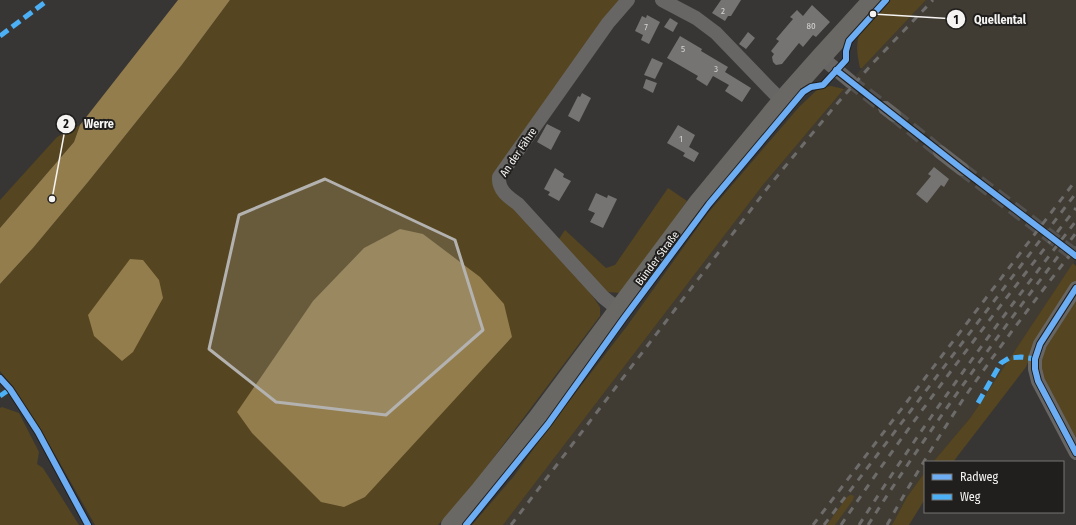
<svg xmlns="http://www.w3.org/2000/svg" width="1076" height="525" viewBox="0 0 1076 525" font-family="'Fira Sans Condensed',sans-serif">
	<style>
		.built { fill: #413c33 }
		.green { fill: #554520; fill-rule: evenodd }
		.water { fill: #937d4d }
		.building { fill: #757472 }
		.lines { fill: none; stroke-linecap: round; stroke-linejoin: round }
		.minor-tunnel { stroke: #545250; stroke-width: 14; stroke-dasharray: 14 7; stroke-linecap: butt }
		.minor { stroke: #676665; stroke-width: 14 }
		.secondary { stroke: #6a6865; stroke-width: 20 }
		.rail { stroke: #6d6c6b; stroke-width: 3; stroke-dasharray: 7 7; stroke-linecap: butt }
		.quiet { stroke: #4cb0f7; stroke-width: 5; stroke-dasharray: 10 5; stroke-linecap: butt }
		.cycleway-casing { stroke: #201f1d; stroke-width: 8 }
		.cycleway { stroke: #6dadf4; stroke-width: 6 }
		.marked { fill: #b3b2b0; fill-opacity: 0.2; stroke: #b3b2b0; stroke-width: 3; stroke-linejoin: round }
		.labels { text-anchor: middle; stroke-width: 4; stroke-linejoin: round; paint-order: stroke }
		.number-label { font-size: 9px; fill: #d5d4d2 }
		.street-label { font-size: 11px; fill: #f5f4f2; stroke: #201f1d }
		.leader { fill: none; stroke: #f5f4f2; stroke-width: 1.5 }
		.callout-dot { fill: #f5f4f2; stroke: #201f1d; stroke-width: 1.5 }
		.mark-label { font-size: 12px; text-anchor: middle; font-weight: bold; fill: #111 }
		.callout-label { font-size: 12px; text-anchor: middle; font-weight: bold; fill: #f5f4f2; stroke: #201f1d; stroke-width: 4; stroke-linejoin: round; paint-order: stroke }
	</style>
	<rect width="100%" height="100%" fill="#383634"/>
	<path class="built" d="M926,0H1076V259L971,417L933,462H925V472L907,497L892,525H503L763,185L862,68Z"/>
	<path class="green" d="M230,0H622L496,177L553,248L565,230L606,268L615,265L668,188L687,201L622,293L589,291L600,307V316L470,489L438,525H95L57,458L13,387L0,371V284L33,248L88,182L181,66ZM423,234L512,337L443,411Z
		M890,0H926L862,68H860C858,58 856,49 858,39C860,30 882,8 890,0Z
		M831,86L844,89L763,185L503,525H472L514,476L550,426L627,326L708,213L799,107L819,88Z
		M80,125L74,142L0,228V200L57,137Z
		M1073,263L1076,266V281L1034,347L1026,367L953,462H933L971,417Z
		M1076,299V444L1044,382L1040,367L1042,349Z
		M2,407L19,413L39,452L37,464L43,468L79,525H0V408Z
		M925,472V499L909,525H892L907,497Z
		M850,495H852L854,496L853,500L835,525H827L847,497Z"/>
	<path class="water" d="M178,0H230L181,66L88,182L33,248L0,284V228L74,142L80,125Z
		M400,229L423,234L480,277L504,304L512,337L365,497L344,507L321,502L252,433L237,412L313,301L364,248Z
		M130,259L143,260L159,280L163,298L133,352L122,361L94,336L88,315Z"/>
	<path class="building" d="M721,0H741L731,16H728L725,21L712,13Z
		M812,5L830,22L816,37L813,35L803,47L799,43L782,64L776,65L773,62L772,57L774,54L771,51L779,41L776,39L793,19L790,17L797,10L803,16Z
		M647,15L660,22L649,44L641,40L643,35L635,31L642,16L646,18Z
		M670,18L678,23L673,32L664,27Z
		M748,32L755,38L746,49L739,44Z
		M680,36L702,49L701,51L728,67L725,72L751,88L742,102L725,91L729,85L713,76L707,86L696,79L698,76L667,58Z
		M652,58L663,63L655,79L644,75Z
		M646,79L657,83L653,93L643,88Z
		M582,93L591,98L579,122L568,116L578,96L580,97Z
		M547,124L561,131L551,150L537,142Z
		M678,125L695,135L689,147L699,153L694,162L683,156L685,153L667,143Z
		M934,167L949,179L944,187L941,185L927,203L916,194L931,176L928,174Z
		M555,168L564,174L563,177L571,181L559,201L548,195L550,192L544,189Z
		M596,193L607,198L608,195L617,199L603,228L590,222L595,213L588,210Z"/>
	<g class="lines">
		<path class="minor-tunnel" d="M850,81L885,108
			M894,115L940,152
			M962,169L1076,256"/>
		<path class="minor" d="M662,0L696,18L716,33L769,88L782,101
			M821,57L850,81
			M885,108L894,115
			M940,152L962,169
			M1076,288L1040,344L1035,359V369L1038,381L1076,453
			M619,310L603,297L518,204C508,197 498,190 499,177L608,23L628,0"/>
		<path class="secondary" d="M451,525L480,491L538,418L699,202L782,101L821,57L873,0"/>
		<path class="rail" d="M511,525L769,186L835,106L872,64L933,0
			M813,525L1076,180
			M824,525L1076,193
			M841,525C915,416 995,312 1076,208
			M859,525C926,420 1000,319 1076,221
			M868,525C932,425 1003,328 1076,233
			M887,525C911,482 937,439 964,398C1000,346 1038,296 1076,247"/>
		<path class="quiet" d="M0,36L48,0
			M0,396L10,389
			M978,403L1001,363L1009,358L1021,357L1035,359"/>
		<defs>
			<path id="cycleway" d="M836,70L962,169L1076,256
				M1076,288L1040,344L1035,359V369L1038,381L1076,453
				M0,378L10,389L38,432L88,525
				M466,525L548,424L624,318L709,204L803,92L811,87L823,85L846,60V51L849,41L886,0"/>
		</defs>
		<use href="#cycleway" class="cycleway-casing"/>
		<use href="#cycleway" class="cycleway"/>
	</g>
	<path class="marked" d="M325,179L455,240L483,330L386,415L276,402L209,349L239,215Z"/>
	<g class="labels">
		<g class="number-label">
			<text x="723" y="14">2</text>
			<text x="811" y="29">80</text>
			<text x="646" y="30">7</text>
			<text x="683" y="52">5</text>
			<text x="716" y="72">3</text>
			<text x="681" y="142">1</text>
		</g>
		<g class="street-label">
			<text transform="translate(518 152) rotate(-56)" y="4">An der Fähre</text>
			<text transform="translate(657 258) rotate(-53)" y="4">Bünder Straße</text>
		</g>
	</g>
	<path class="leader" d="M873 14L956 19M52 199L66 124"/>
	<g class="callout-dot">
		<circle cx="873" cy="14" r="4"/>
		<circle cx="52" cy="199" r="4"/>
		<circle cx="956" cy="19" r="10"/>
		<circle cx="66" cy="124" r="10"/>
	</g>
	<g class="mark-label">
		<text x="956" y="24">1</text>
		<text x="66" y="128">2</text>
	</g>
	<g class="callout-label">
		<text x="1000" y="24">Quellental</text>
		<text x="99" y="128">Werre</text>
	</g>
	<rect x="924" y="461" width="140" height="52" fill="#201f1d" stroke="#757472"/>
	<rect x="932" y="474" width="20" height="6" fill="#6dadf4" stroke="#757472"/>
	<text x="960" y="481" font-size="12" fill="#f5f4f2">Radweg</text>
	<rect x="932" y="494" width="20" height="6" fill="#4cb0f7" stroke="#757472"/>
	<text x="960" y="501" font-size="12" fill="#f5f4f2">Weg</text>
</svg>
